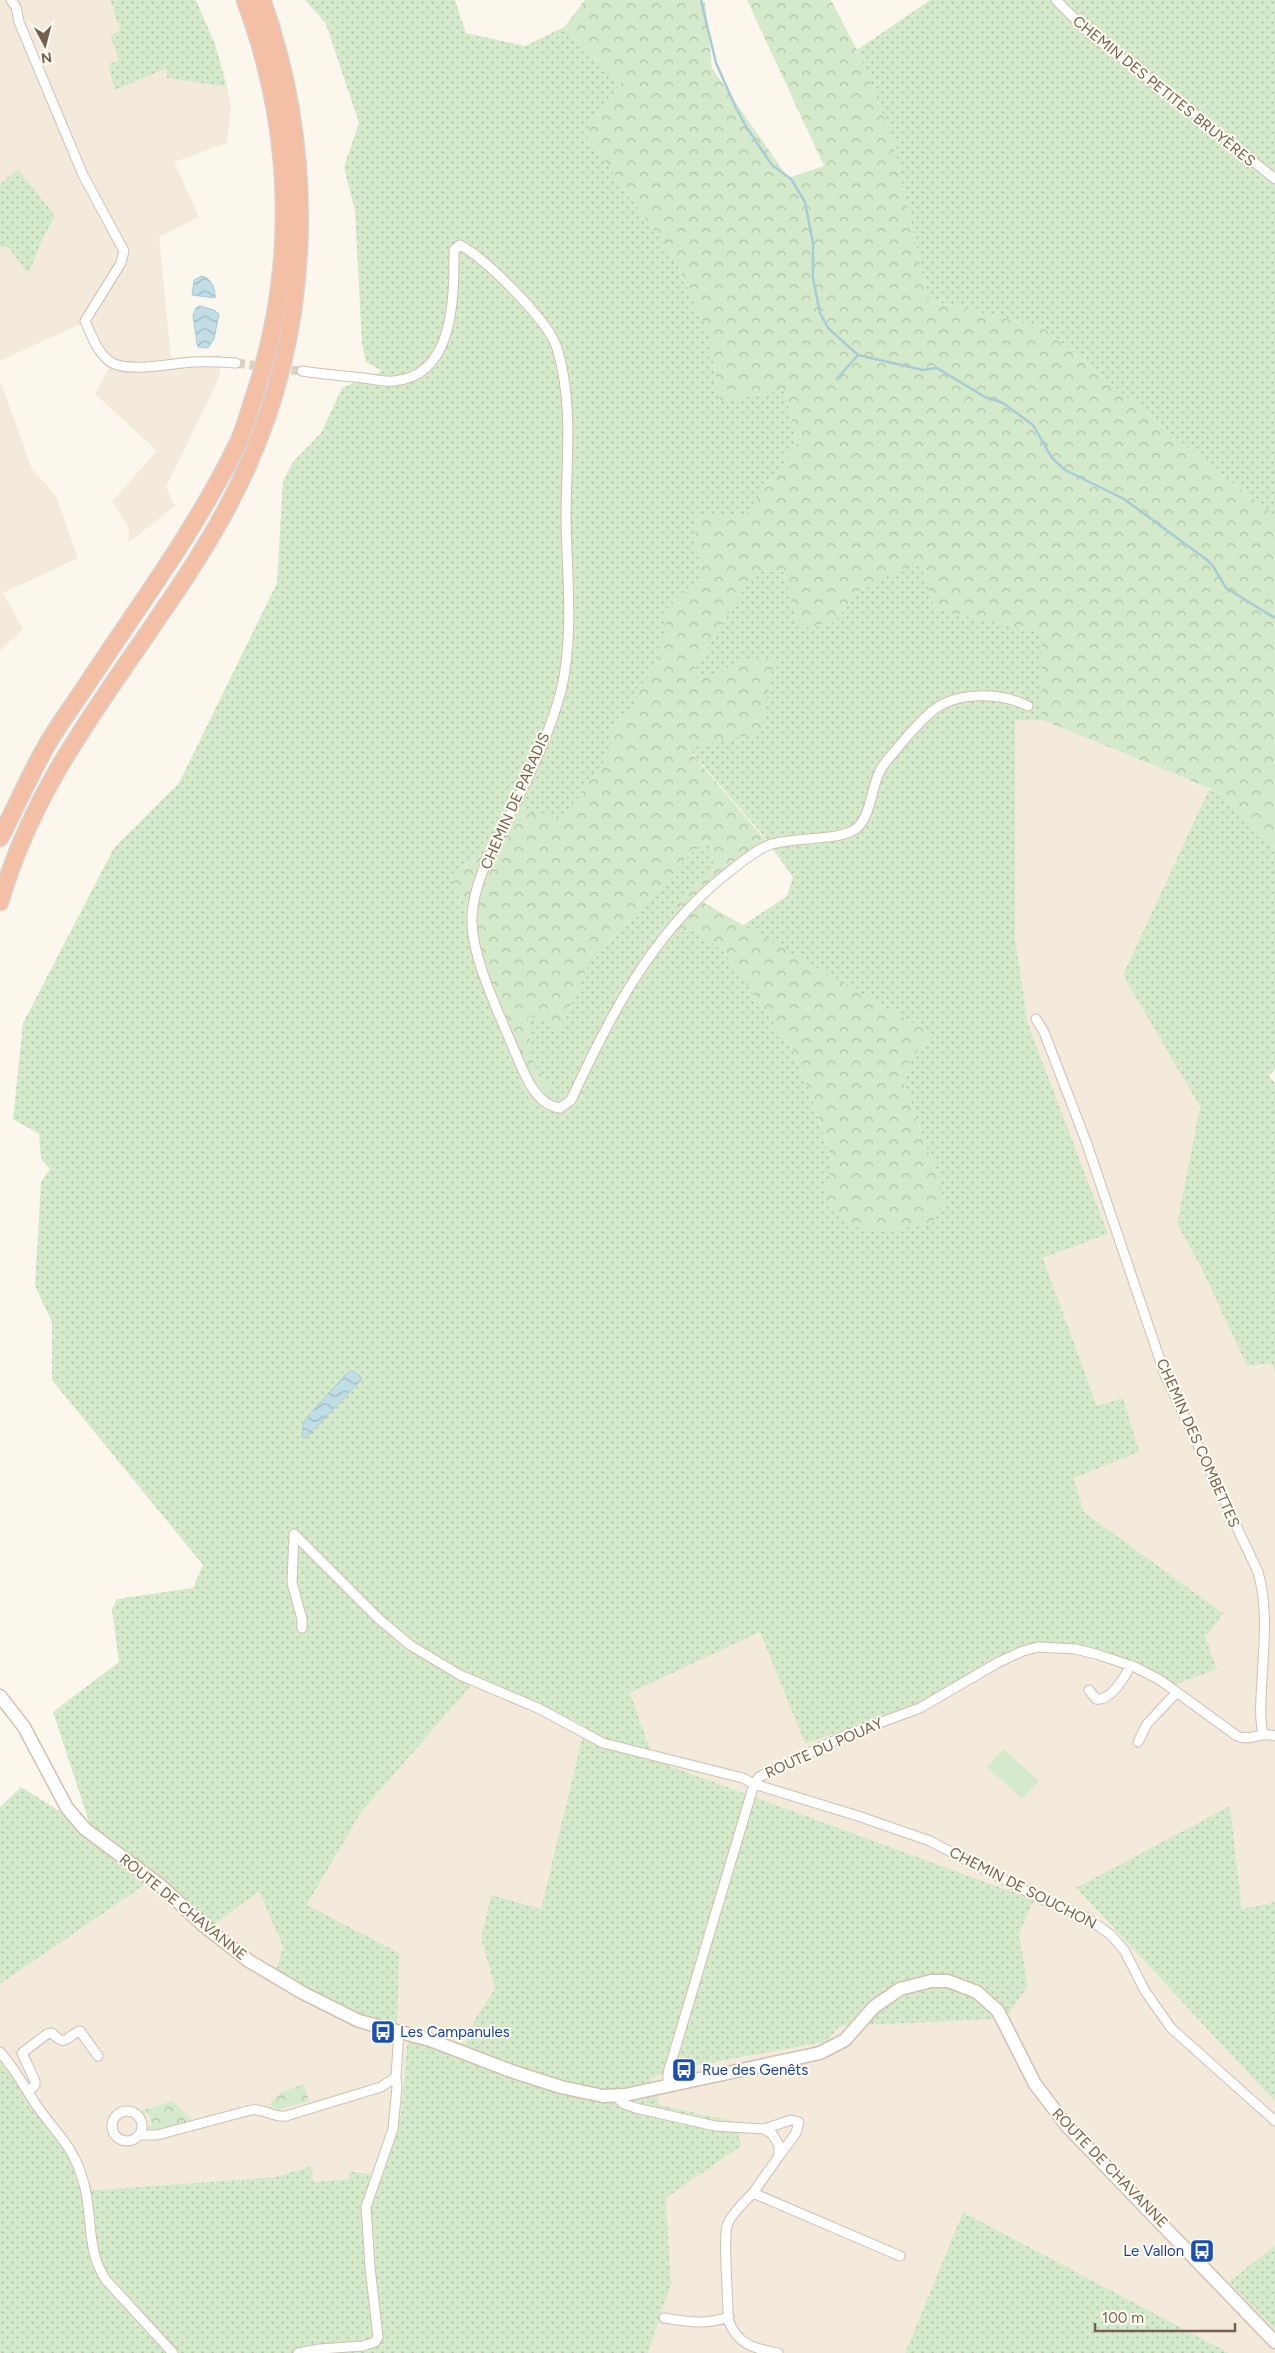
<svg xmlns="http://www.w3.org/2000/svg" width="1275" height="2353" viewBox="0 0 1275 2353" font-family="Figtree,sans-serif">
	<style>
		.residential { fill: #f4eadb }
		.grass { fill: url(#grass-dots) }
		.forest { fill: url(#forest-crowns) }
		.pitch { fill: #d5eaca }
		.water { fill: url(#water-waves); stroke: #a7ccd7 }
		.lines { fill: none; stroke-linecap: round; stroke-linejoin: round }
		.stream { stroke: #a7ccd7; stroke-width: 2.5 }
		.street-tunnel { stroke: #dbd1c5; stroke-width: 9; stroke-dasharray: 9 4.5; stroke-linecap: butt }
		.street-casing { stroke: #cfc0b1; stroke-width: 11 }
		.secondary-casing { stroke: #d2c1af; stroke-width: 15 }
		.highway-casing { stroke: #d9d2ce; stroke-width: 19 }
		.street { stroke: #fff; stroke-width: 9 }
		.secondary { stroke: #fff; stroke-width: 12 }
		.highway { stroke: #f3c0a6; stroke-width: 16 }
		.labels { text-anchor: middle; stroke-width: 4; stroke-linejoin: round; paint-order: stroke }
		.street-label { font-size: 15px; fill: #78604f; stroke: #fefbf3 }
		.transit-label { font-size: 15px; fill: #164399; stroke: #fefbf3; text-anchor: start }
	</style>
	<defs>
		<pattern id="grass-dots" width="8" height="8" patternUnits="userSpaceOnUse" patternTransform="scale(1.25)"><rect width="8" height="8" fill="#d5eaca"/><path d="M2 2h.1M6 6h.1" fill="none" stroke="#b2c1a6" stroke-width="1.8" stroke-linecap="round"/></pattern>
		<pattern id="forest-crowns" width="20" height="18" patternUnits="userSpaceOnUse" patternTransform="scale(1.25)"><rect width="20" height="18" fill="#d5eaca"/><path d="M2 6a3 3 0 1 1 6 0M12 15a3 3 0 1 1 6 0" fill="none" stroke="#b2c1a6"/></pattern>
		<pattern id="water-waves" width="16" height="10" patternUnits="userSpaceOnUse" patternTransform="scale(1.25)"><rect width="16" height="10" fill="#c1dee6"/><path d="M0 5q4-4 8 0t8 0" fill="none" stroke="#a2b7bd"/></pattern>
	</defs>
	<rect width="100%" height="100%" fill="#fcf7ec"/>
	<path class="residential" d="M0,0H110L120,31L168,68V78L227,87L231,107L227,143L174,162L199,217L159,237L171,358L222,355L219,378L166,487L175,506L128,543L129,529L112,501L157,451L95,394L109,368L97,355L82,323L0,361Z
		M0,380L32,469L56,496L78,558L3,593L23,629L0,651Z
		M1015,720H1042L1209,789L1123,975L1200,1107L1177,1224L1201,1267L1271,1363L1275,1373V1902L1242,1909L1230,1807L1076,1889L1275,2102V2245L1230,2282L1275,2330V2353H1229L963,2212L905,2353H648L671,2284L666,2198L741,2146L737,2122L660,2105L649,2078L682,2068L825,2042L840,2026L1005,2019L1028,1986L1019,1934L1034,1900L654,1760L630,1693L760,1632L805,1744L920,1703L1007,1653L1040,1643L1205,1637L1224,1615L1084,1512L1074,1478L1138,1452L1097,1407L1043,1258L1108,1234L1028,1024L1015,938Z
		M478,1678L585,1726L541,1910L491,1895L481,1938L495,1988L475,2019L465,2044L411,2027L407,2045L401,2113L381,2177L368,2175L361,2171L349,2172V2179L312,2182L311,2166L276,2177L80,2191L67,2148L0,2048V1984L159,1875L213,1926L259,1890L283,1947L399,1953L307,1906L362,1811Z"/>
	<path class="grass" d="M110,0H196L215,44L227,87L167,78V68L115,90L108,64L119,60L110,35L120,31Z
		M305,0H455L466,33L525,46L564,27L621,83L585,133L675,260L708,332L720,401L785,390L797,445L746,514L695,539L703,577L669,604L659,666L637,689V705L613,726L612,751L562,821L506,808L484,853L451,875L465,905L474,964L517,1074L533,1105L528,1014L560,1029L590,962L697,847L710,841L714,869L677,904L673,933L696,930L724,952L792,1049L812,1097L832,1163L824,1204L861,1229H896L932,1223L944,1204L939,1180L904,1086L910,1060L932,1034L742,926L787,896L793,877L761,833L688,748L747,660L700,680L692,673L754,571L784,572L799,628L834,622L858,592L919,559L935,609L1042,633V720H1015V938L1028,1024L1108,1234L1043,1258L1097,1406L1123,1398L1139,1452L1074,1478L1084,1512L1224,1614L1205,1637L1217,1669L1175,1685L1139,1666L1040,1643L1007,1653L920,1703L805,1744L760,1632L630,1693L654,1760L1034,1900L1019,1934L1028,1986L1005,2019L840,2026L825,2042L682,2068L650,2078L660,2105L737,2122L741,2146L666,2198L671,2284L648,2353H0V2051L67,2148L80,2191L276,2177L312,2166L313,2182L349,2179V2172C361,2171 369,2175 381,2177L401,2113L407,2045L411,2027L465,2044L475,2019L495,1988L481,1938L491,1895L541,1909L585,1726L478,1678L362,1811L307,1905L399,1953L397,2023L344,2011L276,1971L283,1947L259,1891L213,1926L159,1875L0,1984V1807L21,1787L92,1831L53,1712L119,1662L112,1609L117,1599L193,1588L203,1565L52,1380V1322L35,1286L41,1182L50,1169L41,1159L39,1134L13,1119L23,1023L114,848L179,783L277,583L283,481L293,462L321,433L342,388L382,371L366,362L362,344L355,211L344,167L359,123L326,24Z
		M930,0H1275V515L1201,459L1044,328L928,300L892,137L857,50Z
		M18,169L55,216L45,234L28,274L8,247H0V184Z
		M1209,789L1223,794L1275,848V1069L1269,1076L1275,1083V1373L1271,1363L1247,1366L1201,1267L1177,1224L1200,1107L1123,975Z
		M1230,1806L1242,1909L1275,1902V2102L1076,1888Z
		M963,2212L1229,2353H905Z
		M1275,2245V2330L1229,2282Z"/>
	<path class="forest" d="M585,0H698L705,3L712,68L788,178L824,166L747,0H831L857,50L892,137L928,300L1044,328L1201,459L1275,515V848L1223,794L1042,720V633L935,609L919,560L858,592L834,622L799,629L784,572L754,571L692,673L700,680L747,660H774L761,732L688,749L767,842L694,897L932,1034L910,1060L904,1086L939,1180L944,1204L932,1223L896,1229H861L824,1204L832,1162L812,1097L792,1049L724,952L696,930L673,933L677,904L714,869L710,841L697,847L590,962L560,1029L528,1015L531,1058L552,1092L533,1105L517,1074L474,964L465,905L451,875L484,853L506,808L562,820L612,751L613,726L637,705V689L658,666L669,604L703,577L695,539L697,516L746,514L797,445L785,390L720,401L708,332L675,260L585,133L621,83L564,27Z
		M303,2084L309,2101L279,2110L271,2107V2101L281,2093Z
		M172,2101L193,2121L155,2131L148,2130L147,2127L152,2125L148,2113L142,2114L141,2111Z"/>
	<path class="pitch" d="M1003,1749L1039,1781L1022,1799L987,1767Z"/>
	<path class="water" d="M202,276C211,278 216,289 215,298L192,295L194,280Z
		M200,306L214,310L219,314L214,339L208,348L198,347L197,344L193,315L196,308Z
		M349,1371H353L362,1378L360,1381L306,1438L302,1437L303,1425L308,1416Z"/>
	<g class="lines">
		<path class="stream" d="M701,0L716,63L736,108L747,128L772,165L791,179L805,202L813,243V278L820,313L828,328L858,355L923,370L937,368L985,397L1003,403L1033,425L1052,458L1065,470L1124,499L1207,560L1213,566L1226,588L1275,618
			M837,379L857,356"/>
		<path class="street-tunnel" d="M236,363L266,367
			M278,369L302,371"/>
		<defs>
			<path id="street" d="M11,0L16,7L19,22L83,175L124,251L121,263L85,321C91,334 97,352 109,361C126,374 172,363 193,362C208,361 222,362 236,363
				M1056,0L1090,34L1196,115L1275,179
				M302,371C322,374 343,376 363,378C373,379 384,382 393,381C455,377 454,296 454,250L460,245C486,259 548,320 557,348C574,404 566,462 566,519C567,574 574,638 561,691C550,732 531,772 512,810C496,844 474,878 472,916C470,956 500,1015 515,1052C524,1073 535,1105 560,1108L571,1100C609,1018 649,939 719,880C734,868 752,852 769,845C792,836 840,842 857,828C872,814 871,786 881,769C886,760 894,753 900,745C909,734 920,722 931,712C956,691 1000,692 1028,706
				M1036,1019L1044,1032L1087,1144L1165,1375L1258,1572C1268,1606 1264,1644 1262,1680C1261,1697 1259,1717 1263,1734
				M302,1628V1619L292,1583L294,1534L379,1619L410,1645L460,1675L540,1709L603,1743L743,1778L754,1784L858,1816L930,1841L1041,1899L1086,1917L1111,1935L1124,1950L1145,1991L1171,2028L1275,2121
				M1089,1690L1096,1699C1110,1702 1125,1677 1130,1666
				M1138,1742L1147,1724L1177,1692
				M0,2052C15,2069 25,2088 37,2106C58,2136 74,2146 84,2184C93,2217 86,2251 106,2280L173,2353
				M668,2084V2073L754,1784L759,1777L846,1735L920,1708L997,1663L1023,1651L1038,1647L1075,1649L1096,1654L1135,1667L1160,1680L1237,1736C1250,1742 1261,1731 1275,1736
				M28,2092L35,2085V2081L22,2053L47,2034L52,2033C66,2048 66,2036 80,2031L98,2056
				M615,2096L624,2104L636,2108L715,2126L764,2129L772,2134L779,2145V2156L753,2193L900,2256
				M112 2126a15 15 0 1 1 30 0a15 15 0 1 1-30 0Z
				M764,2129L791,2120L799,2122L796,2133L779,2156
				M139,2135H157L251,2110C264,2108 273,2118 286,2116L381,2087L396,2077
				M753,2193C744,2202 734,2211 728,2223C722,2235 729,2301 728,2320C739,2346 753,2348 778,2353
				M664,2318C688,2322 705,2325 729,2317
				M298,2353L320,2349L363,2346L375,2342L378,2337L370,2267L366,2207L393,2129L397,2087L396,2077L399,2031"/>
			<path id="secondary" d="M0,1696L24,1727L67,1808L85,1829L160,1885L203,1925L249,1961L303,1993L359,2021L430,2040L514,2072L561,2087L603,2096L625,2095L820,2053L845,2040L874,2007L900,1989L931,1981H948L977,1992L998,2011L1035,2084L1067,2126L1275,2342"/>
			<path id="highway" d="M0,838C16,807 30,774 48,743C61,721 77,700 91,678C141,603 195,530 235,449C244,433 248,414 254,397C298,267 293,128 245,0
				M0,902C33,789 96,710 160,615C190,572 219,527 241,480C313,330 317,155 262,0"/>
		</defs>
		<use href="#street" class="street-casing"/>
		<use href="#secondary" class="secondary-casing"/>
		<use href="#highway" class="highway-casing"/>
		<use href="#street" class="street"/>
		<use href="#secondary" class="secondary"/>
		<use href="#highway" class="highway"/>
	</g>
	<defs>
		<symbol id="bus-square" viewBox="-11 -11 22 22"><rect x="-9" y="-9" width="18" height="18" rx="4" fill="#1a4fb4" stroke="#fefbf3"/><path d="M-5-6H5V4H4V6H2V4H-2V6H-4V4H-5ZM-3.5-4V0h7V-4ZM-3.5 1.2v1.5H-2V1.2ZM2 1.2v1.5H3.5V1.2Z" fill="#fff"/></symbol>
	</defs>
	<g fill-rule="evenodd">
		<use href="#bus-square" x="369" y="2018" width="28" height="28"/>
		<use href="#bus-square" x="670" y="2056" width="28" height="28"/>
		<use href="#bus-square" x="1188" y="2237" width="28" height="28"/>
	</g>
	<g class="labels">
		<g class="street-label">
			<text transform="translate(1164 91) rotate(39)" y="5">CHEMIN DES PETITES BRUYÈRES</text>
			<text transform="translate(515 801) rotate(-66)" y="5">CHEMIN DE PARADIS</text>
			<text transform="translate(1198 1443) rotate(66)" y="5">CHEMIN DES COMBETTES</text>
			<text transform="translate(824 1748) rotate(-24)" y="5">ROUTE DU POUAY</text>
			<text transform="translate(1023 1888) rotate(27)" y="5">CHEMIN DE SOUCHON</text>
			<text transform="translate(183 1907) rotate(39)" y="5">ROUTE DE CHAVANNE</text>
			<text transform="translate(1110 2168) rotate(46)" y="5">ROUTE DE CHAVANNE</text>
		</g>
		<g class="transit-label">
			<text x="400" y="2037">Les Campanules</text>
			<text x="702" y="2075">Rue des Genêts</text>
			<text x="1184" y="2256" text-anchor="end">Le Vallon</text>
		</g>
	</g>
	<g transform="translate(45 45) rotate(173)" stroke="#fefbf3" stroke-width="4" paint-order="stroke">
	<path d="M0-4L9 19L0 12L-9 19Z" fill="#78604f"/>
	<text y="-8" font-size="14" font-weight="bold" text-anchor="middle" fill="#78604f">N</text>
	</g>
	<path d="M1095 2323v8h140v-8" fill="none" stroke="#78604f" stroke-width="2.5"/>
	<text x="1102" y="2323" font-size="15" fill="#78604f" stroke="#fefbf3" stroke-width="4" paint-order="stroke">100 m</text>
</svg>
